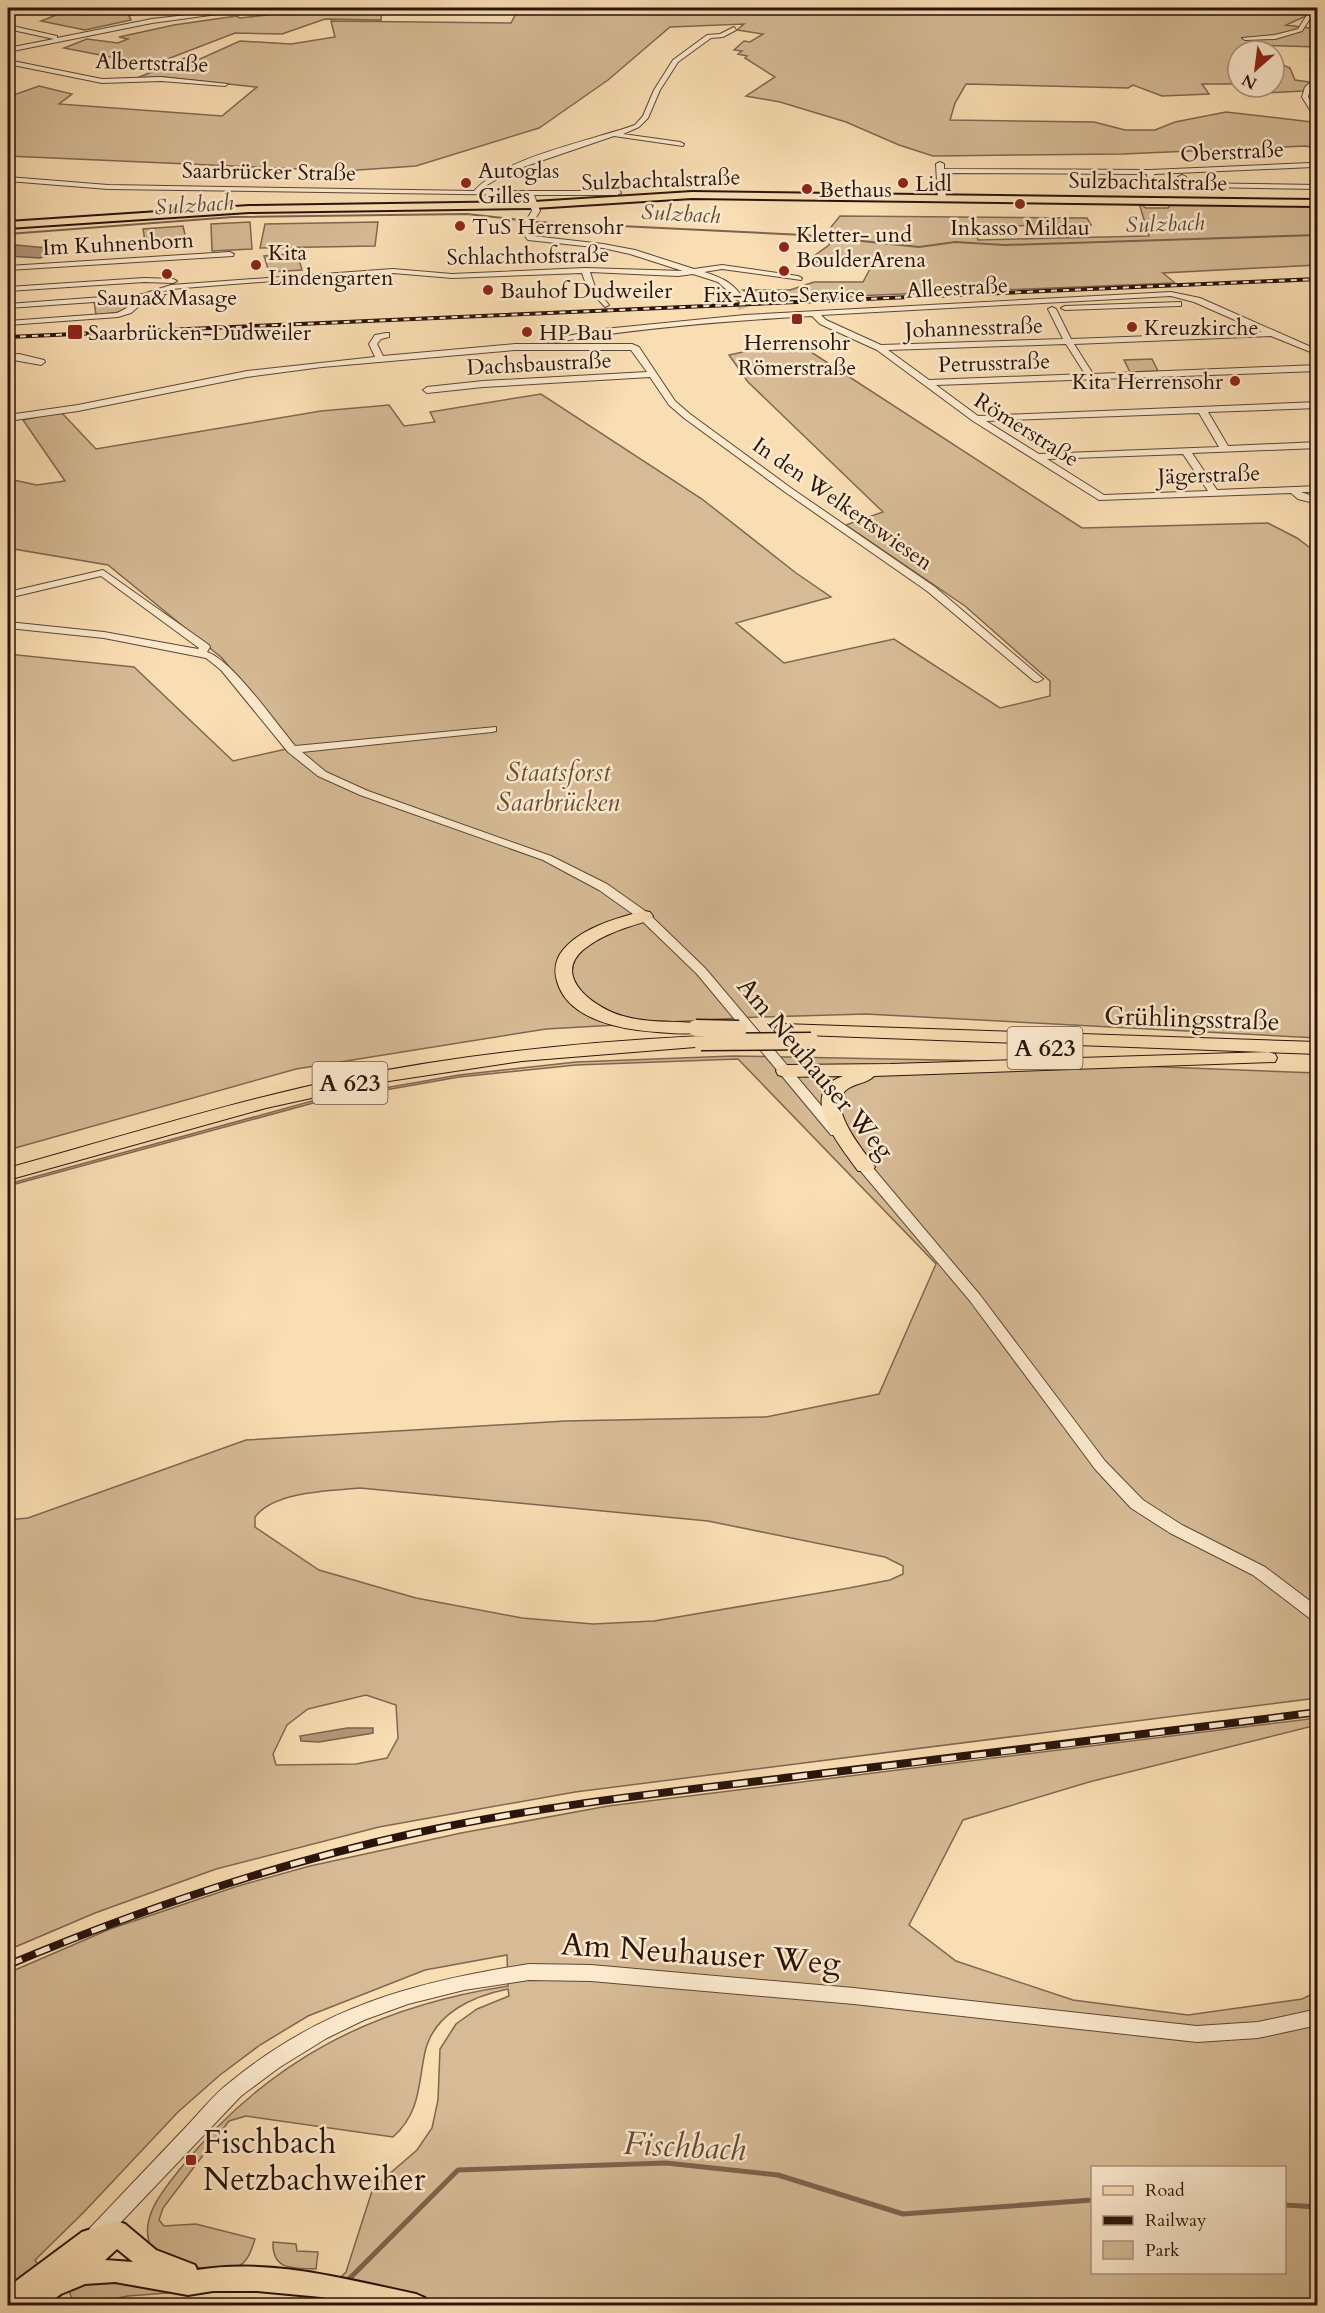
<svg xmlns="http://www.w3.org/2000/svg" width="1325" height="2313" viewBox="0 0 1325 2313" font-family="Cardo,serif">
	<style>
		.green { fill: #d6bb96; stroke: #806750; stroke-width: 1.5; fill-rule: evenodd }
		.water { fill: #b3997a; stroke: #7c634d; stroke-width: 1.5 }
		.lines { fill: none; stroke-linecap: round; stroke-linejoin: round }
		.stream-far1 { stroke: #7c634d; stroke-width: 2 }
		.stream { stroke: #7c634d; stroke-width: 5 }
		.minor-tunnel { stroke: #d0b591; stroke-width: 9; stroke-dasharray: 9 4.5; stroke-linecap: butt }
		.minor-casing { stroke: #5d4634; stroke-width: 2 }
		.major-casing { stroke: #29130a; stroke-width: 4 }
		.highway-casing { stroke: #29130a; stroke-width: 2 }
		.minor { fill: #fceace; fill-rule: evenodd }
		.major { fill: #fadeb3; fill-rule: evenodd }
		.highway { fill: #fadeb3; fill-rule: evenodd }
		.rail-far1-casing { stroke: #29130a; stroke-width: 4 }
		.rail-casing { stroke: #29130a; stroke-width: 8 }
		.rail-far1 { stroke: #fceace; stroke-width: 2; stroke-dasharray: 6; stroke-linecap: butt }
		.rail { stroke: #fceace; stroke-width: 5; stroke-dasharray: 15; stroke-linecap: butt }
		.highway-bridge-casing { stroke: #29130a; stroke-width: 19; stroke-linecap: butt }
		.highway-bridge { stroke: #fadeb3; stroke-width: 16 }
		.poi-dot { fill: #8f2418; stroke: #fceace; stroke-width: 2 }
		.labels { text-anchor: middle; stroke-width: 5; stroke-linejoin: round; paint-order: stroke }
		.far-street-label { font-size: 22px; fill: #29130a; stroke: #fceace }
		.far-poi-label { font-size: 22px; fill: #29130a; stroke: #fceace; text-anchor: start }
		.far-water-label { font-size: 22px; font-style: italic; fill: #604937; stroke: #fceace }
		.shield { fill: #fceace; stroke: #685445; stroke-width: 1.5 }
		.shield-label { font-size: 24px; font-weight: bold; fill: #29130a }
		.park-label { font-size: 26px; font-style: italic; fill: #664e3b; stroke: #fceace }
		.street-label { font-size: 26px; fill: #29130a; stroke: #fceace }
		.near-street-label { font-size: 32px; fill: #29130a; stroke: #fceace }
		.near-poi-label { font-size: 32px; fill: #29130a; stroke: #fceace; text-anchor: start }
		.near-water-label { font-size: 33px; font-style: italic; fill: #604937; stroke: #fceace }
	</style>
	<rect width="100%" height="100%" fill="#fadeb3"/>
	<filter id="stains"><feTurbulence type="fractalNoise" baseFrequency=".00333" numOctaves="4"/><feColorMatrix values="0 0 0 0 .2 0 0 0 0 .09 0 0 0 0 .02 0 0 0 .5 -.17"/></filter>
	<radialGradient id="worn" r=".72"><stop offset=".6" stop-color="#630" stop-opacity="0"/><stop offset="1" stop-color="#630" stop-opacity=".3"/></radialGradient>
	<path class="green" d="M100,8H115L140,13L129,16L131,20L85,30L41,21L64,12L87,15Z
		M305,8H382L381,20L325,19L282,34L235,33L152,65L64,48L87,39L118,43L128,39L119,37L174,25L236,16L240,18L284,13L287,15L304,13Z
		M519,8H1317V11L1286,25L1317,29V47L1250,45L1258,51H1238V84H1202L1209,94L1162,96L1133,85L1128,88L966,84L955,103L950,120L1094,122L1125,130H1155L1175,122L1226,112L1312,122L1317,120V149L1306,146L1122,154L933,156L899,145L846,122L780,102L746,96L775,77L745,58L747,56L738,54L742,51L734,50L744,41L750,42L763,34L737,30L744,24L670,27L608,80L539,128L416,166L343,171L8,156V97L39,86L72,94L59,104L222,116L257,87L163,77L137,78L185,58L200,59L240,41L291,44L335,37L331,21L511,23Z
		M1274,61L1290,68L1295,80L1310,82L1303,91L1247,94L1242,87H1274Z
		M1139,203L1146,208H1168L1172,203L1317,206V265L1163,273L1175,283L756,300L743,290H790L814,282H863L871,267L807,261L829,245L831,227L840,216L1087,218L1091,225L974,226L978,240L1149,236Z
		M250,222L252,249L212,251L211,224Z
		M378,222L375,246L260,248L265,224Z
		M183,226L186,239L145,241L143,229Z
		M297,253L302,270L269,272L264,256Z
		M138,298L121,312L96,315L94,301Z
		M794,341L1082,528L1268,523L1297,538L1317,553V1038L866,1014L758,1017L546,1029L296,1069L8,1150V654L134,667L233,761L295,747L222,658L108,565L8,548V479L37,485L65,481L23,420L61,412L96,449L321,411L389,405L404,426L435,422L430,412L541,394L702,499L796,573L831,597L736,623L784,663L894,639L1000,708L1050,696V681L965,606L846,525L883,512L748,382L729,355Z
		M1152,359L1158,371L1130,372L1124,360Z
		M733,1056L1038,1062L1317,1073V1698L575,1792L379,1827L216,1869L95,1913L8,1950V1520L28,1518L246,1440L565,1421L766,1417L879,1394L936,1264L738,1059L576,1065L459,1077L317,1102L8,1186V1184L316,1100L459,1075L576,1062ZM360,1488L708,1521L885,1557L903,1566V1574L890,1580L849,1588L654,1621L593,1624L522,1618L416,1598L319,1570L255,1527V1517C274,1491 330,1491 360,1488ZM366,1695L396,1705L398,1738L387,1758L356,1764L276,1765L273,1754L287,1725L308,1709Z
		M1317,1718V1725L1089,1782L963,1820L909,1925L956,1961L1073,2000L1188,2015L1302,1999L1317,1992V2305H143L278,2300L316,2302L346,2272L373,2188L417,2150L432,2128L438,2100L440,2049L456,2024L477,2009L509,1996L508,1989C473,1996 434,2013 425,2052C418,2084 421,2112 393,2137L246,2116L229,2121L163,2208L159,2220L164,2226L196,2224L255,2239C252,2248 249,2260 239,2266C221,2276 156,2263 149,2242C141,2215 165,2188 180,2169C267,2061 372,2007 508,1986L507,1955L425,1970L308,2016L260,2045L220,2075L178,2112L84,2212L35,2260L63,2305L8,2306V1973L110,1929L238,1886L310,1866L461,1833L608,1806ZM1092,2168H1284V2272H1092Z
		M273,2242L296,2244L297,2251L318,2252L316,2269C293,2268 272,2271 273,2242Z
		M109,2280L181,2292L128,2296L74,2306L68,2287L92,2281Z"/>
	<path class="water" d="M16,245L48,248L55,252L40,258L8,256V248Z
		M347,1728H373V1733L319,1742L301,1741L300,1736Z"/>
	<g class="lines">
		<path class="stream-far1" d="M8,234L233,217L467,214L538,222L804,235L919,247L955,242L1005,245L1318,235"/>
		<path class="stream" d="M1284,2205L1318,2207
			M345,2283L458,2170L666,2163L778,2175L903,2214L1092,2200
			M324,2306L332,2297"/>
		<path class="minor-tunnel" d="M740,300L743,310"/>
		<defs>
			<path id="minor" d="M13,8H21L8,13V9Z
				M247,8H261L152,23L8,52V48L54,39L8,29V25L57,36V38L152,19Z
				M1318,12V16L1311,17L1302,31L1275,39L1245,40L1242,38L1275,35L1298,29L1307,15Z
				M734,27L736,30L723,37L711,38L678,62L660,90L648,118L639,127L623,134L680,142L684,144L683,146L614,136L526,166L504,175L487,185L482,191H620L621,193L617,195H534L540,211L528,230L533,236L603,244L635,250L694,269L722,265L798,276L802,278L801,280L722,269L704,272C723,278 734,283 744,300L740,302L718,282L693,274L678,276L590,272L595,287L609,305L605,307L587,287L582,273L452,278L393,273L362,274L171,289L152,295L131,313L118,317L8,325V321L117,313L125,309L137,299L8,308V304L143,294L171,285L393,269L452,274L585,268L683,271L630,254L603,248L528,240L520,230L532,211L527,195L108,189L8,181V177L108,185L474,191C505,157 590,141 635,125L643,116L654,90L673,60L707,35L720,34Z
				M1312,57L1318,60V65L1310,60Z
				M8,60L102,79L161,77L228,84L225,86L161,81L102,83L8,64Z
				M1318,76V82L1310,89L1308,97L1318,114V123L1302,97L1305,87Z
				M940,162L944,164V169L1150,170L1310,163L1314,165L1313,167L1154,174L1155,182L1180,183L1178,177L1182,175L1186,177L1187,183L1318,185V189L1152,186L1148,184L1147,174L944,173L946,198L942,200L938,198L936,164Z
				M230,252L234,254L233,256L8,270V266Z
				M144,278L173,279L177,281L173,283L144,282L8,291V287Z
				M1171,292L1200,298L1318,350V355L1271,336L1074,344L1093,374L1318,365V371L936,385L978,416L1318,402V408L1208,412L1228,446L1318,442V448L1192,453L1217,490L1318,486V492H1301L1318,498V504L1298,499L1291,493L1099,500L973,421L877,350L820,324L812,316C724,321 637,328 550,343L546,340L604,329L745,315ZM1171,296L1194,302L1262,332L1071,339L1056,309L1052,307L1048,309L1063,339L881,345L826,320L821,315ZM1066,344L1085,374L929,380L888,350ZM1199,413L1219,447L1039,454L986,421ZM1183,454L1208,491L1104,495L1047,459Z
				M1181,302V306H1178L1065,310L1061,308L1065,306Z
				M386,333H389V337L381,339L377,344L383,356L515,344H632L639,347L675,401L690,414L791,488L935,587L1043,679L1038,682L1034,681L927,591L785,492L684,418L669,405L650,377L483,387L427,393L423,390L427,387L483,381L647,372L631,350H515L322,367L247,377L78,411L8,421V415L78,405L247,371L375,357L369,344L375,335Z
				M19,354L44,360L45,362L41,365L8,359V355Z
				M103,570L209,645L210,647L207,652C232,660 276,723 295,746L496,727V731L492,732L302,752L326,772L368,791L551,856L607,884L648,913L705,968L841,1129L843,1132L841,1135H831L697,974L640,919L599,890L543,860L360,795L318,776L288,752L221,670L206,658L104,638L8,628V622L104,632L198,649L199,648L101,576L8,598V592Z
				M858,1155L863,1156L980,1295L1105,1461L1143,1500L1182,1525L1265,1567L1318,1607V1622L1312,1620L1253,1575L1170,1533L1131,1508L1095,1469L970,1301L853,1162L851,1159Z
				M529,1964L591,1965L854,1988L1197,2026L1258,2022L1318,2009V2025L1258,2038L1197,2042L854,2004L591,1981L529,1980L464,1990L408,2004L364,2020L327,2038L280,2067L241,2096L104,2240L97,2243L90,2240L87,2234L90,2228C121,2195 153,2162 184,2129C199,2114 212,2096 229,2083C321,2007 414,1982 529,1964Z"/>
			<path id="major" d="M692,192L1318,200V206L692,198L534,208L249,212L8,228V222L249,206L534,202Z
				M116,2221L125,2224L156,2250L195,2265L197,2270C270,2258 345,2279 416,2294L425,2298L428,2306H361L321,2297L257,2291H213L188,2295L115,2282L85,2284L61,2294L44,2306H8V2287L82,2232ZM117,2249L133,2262L105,2260Z"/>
			<path id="highway" d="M644,911L650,912L653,916L650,920C628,927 602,934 583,950C551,978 597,1009 623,1016C646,1023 672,1021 696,1023L702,1024L705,1028L702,1032C688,1035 671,1033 657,1032C623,1030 567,1020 557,981C554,971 555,963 560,954C577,929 616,918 644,911Z
				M783,1024L1318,1042V1054L777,1034L774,1030L777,1026Z
				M701,1036L708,1038L710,1042L708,1046L522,1061L389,1081L266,1108L8,1180V1168C120,1137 231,1102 345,1078C463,1054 581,1042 701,1036Z
				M1268,1052L1275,1054L1277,1058L1275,1062L874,1076C867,1084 853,1083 845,1091C828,1110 864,1151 875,1167L872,1171H858C842,1148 794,1093 843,1076L785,1077L778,1075L776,1071L778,1067L785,1065L891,1064Z"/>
		</defs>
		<use href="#minor" class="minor-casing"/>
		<use href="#major" class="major-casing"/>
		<use href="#highway" class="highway-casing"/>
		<use href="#minor" class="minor"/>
		<use href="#major" class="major"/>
		<use href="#highway" class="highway"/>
		<defs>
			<path id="rail-far1" d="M8,337L1318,279"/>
			<path id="rail" d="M8,1965C139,1910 272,1865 411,1834C542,1805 677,1791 810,1775C980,1755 1149,1734 1318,1712"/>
		</defs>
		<use href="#rail-far1" class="rail-far1-casing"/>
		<use href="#rail" class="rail-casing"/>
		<use href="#rail-far1" class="rail-far1"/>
		<use href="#rail" class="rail"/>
		<defs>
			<path id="highway-bridge" d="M696,1028L739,1029
				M701,1042L811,1041"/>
		</defs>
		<use href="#highway-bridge" class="highway-bridge-casing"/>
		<use href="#highway-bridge" class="highway-bridge"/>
	</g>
	<g class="poi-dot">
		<circle cx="466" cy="183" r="6"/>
		<circle cx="903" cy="183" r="6"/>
		<circle cx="807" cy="189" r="6"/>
		<circle cx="1020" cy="204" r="6"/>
		<circle cx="460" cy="226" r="6"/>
		<circle cx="784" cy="247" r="6"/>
		<circle cx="256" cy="265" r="6"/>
		<circle cx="784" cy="271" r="6"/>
		<circle cx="167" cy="274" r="6"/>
		<circle cx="488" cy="290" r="6"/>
		<rect x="791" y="313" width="12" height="12" rx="3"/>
		<circle cx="1132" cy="327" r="6"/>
		<rect x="67" y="324" width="16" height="16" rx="3"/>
		<circle cx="527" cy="332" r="6"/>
		<circle cx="1235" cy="381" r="6"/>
		<rect x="185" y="2154" width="12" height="12" rx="3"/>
	</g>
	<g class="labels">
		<g class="far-street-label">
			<text transform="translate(152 62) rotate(2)" y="8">Albertstraße</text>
			<text transform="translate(1232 151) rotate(-3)" y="8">Oberstraße</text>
			<text transform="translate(269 171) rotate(1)" y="8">Saarbrücker Straße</text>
			<text transform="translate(661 179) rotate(-2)" y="8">Sulzbachtalstraße</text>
			<text transform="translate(1148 181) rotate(1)" y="8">Sulzbachtalstraße</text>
			<text transform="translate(118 243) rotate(-3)" y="8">Im Kuhnenborn</text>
			<text transform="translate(528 255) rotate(-1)" y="8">Schlachthofstraße</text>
			<text transform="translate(957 287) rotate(-3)" y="8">Alleestraße</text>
			<text transform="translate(974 327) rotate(-2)" y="8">Johannesstraße</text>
			<text transform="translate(994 362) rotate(-2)" y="8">Petrusstraße</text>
			<text transform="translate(539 363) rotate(-3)" y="8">Dachsbaustraße</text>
			<text transform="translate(1027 429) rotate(32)" y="8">Römerstraße</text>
			<text transform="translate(1209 474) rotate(-2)" y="8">Jägerstraße</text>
			<text transform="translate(843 503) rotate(35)" y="8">In den Welkertswiesen</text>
		</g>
		<g class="far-poi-label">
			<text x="478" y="178">Autoglas<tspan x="478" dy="25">Gilles</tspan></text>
			<text x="915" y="191">Lidl</text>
			<text x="819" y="197">Bethaus</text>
			<text x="472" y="234">TuS Herrensohr</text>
			<text x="1020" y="235" text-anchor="middle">Inkasso Mildau</text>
			<text x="796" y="242">Kletter- und<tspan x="796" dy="25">BoulderArena</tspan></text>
			<text x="268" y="260">Kita<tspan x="268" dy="25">Lindengarten</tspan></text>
			<text x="500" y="298">Bauhof Dudweiler</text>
			<text x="784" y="302" text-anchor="middle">Fix-Auto-Service</text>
			<text x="167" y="305" text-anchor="middle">Sauna&amp;Masage</text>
			<text x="1144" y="335">Kreuzkirche</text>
			<text x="88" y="340">Saarbrücken-Dudweiler</text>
			<text x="539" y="340">HP Bau</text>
			<text x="797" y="350" text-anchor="middle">Herrensohr<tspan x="797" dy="25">Römerstraße</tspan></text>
			<text x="1223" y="389" text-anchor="end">Kita Herrensohr</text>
		</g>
		<g class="far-water-label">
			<text transform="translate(194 204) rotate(-4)" y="8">Sulzbach</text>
			<text transform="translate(681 213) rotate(3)" y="8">Sulzbach</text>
			<text transform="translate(1165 223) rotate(-2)" y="8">Sulzbach</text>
		</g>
		<g class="shield">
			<rect x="1007.5" y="1027" width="75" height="42" rx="4.5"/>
			<rect x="312.5" y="1062" width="75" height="42" rx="4.5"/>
		</g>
		<g class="shield-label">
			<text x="1045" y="1056">A 623</text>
			<text x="350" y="1091">A 623</text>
		</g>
		<g class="park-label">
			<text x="558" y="781">Staatsforst<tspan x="558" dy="30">Saarbrücken</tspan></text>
		</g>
		<g class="street-label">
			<text transform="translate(1192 1018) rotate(2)" y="9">Grühlingsstraße</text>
			<text transform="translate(816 1068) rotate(50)" y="9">Am Neuhauser Weg</text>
		</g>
		<g class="near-street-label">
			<text transform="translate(701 1953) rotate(4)" y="11">Am Neuhauser Weg</text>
		</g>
		<g class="near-poi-label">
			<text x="203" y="2153">Fischbach<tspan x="203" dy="37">Netzbachweiher</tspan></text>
		</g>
		<g class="near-water-label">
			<text transform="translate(685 2145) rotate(3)" y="12">Fischbach</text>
		</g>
	</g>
	<rect width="1325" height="2313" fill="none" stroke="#fadeb3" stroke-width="30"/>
	<rect x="9" y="9" width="1307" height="2295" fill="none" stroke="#29130a" stroke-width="3"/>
	<rect x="15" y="15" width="1295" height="2283" fill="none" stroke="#29130a" stroke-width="1.5"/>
	<rect x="1091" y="2166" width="195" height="108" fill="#fceace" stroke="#a89480" stroke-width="1.5"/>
	<rect x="1103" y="2186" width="30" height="9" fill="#fadeb3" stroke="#a89480" stroke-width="1.5"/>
	<text x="1145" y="2196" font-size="18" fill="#29130a">Road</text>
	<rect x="1103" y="2216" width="30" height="9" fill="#29130a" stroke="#a89480" stroke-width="1.5"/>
	<text x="1145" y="2226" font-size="18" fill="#29130a">Railway</text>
	<rect x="1103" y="2241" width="30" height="18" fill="#d6bb96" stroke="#a89480" stroke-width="1.5"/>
	<text x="1145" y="2256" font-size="18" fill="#29130a">Park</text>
	<g transform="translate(1256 69) rotate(208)"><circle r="28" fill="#fceace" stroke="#a89480" stroke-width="1.5"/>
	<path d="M0-4.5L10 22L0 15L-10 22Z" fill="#8f2418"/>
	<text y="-9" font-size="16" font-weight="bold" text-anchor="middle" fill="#29130a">N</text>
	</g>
	<rect width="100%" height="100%" filter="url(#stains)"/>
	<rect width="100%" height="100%" fill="url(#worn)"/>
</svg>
